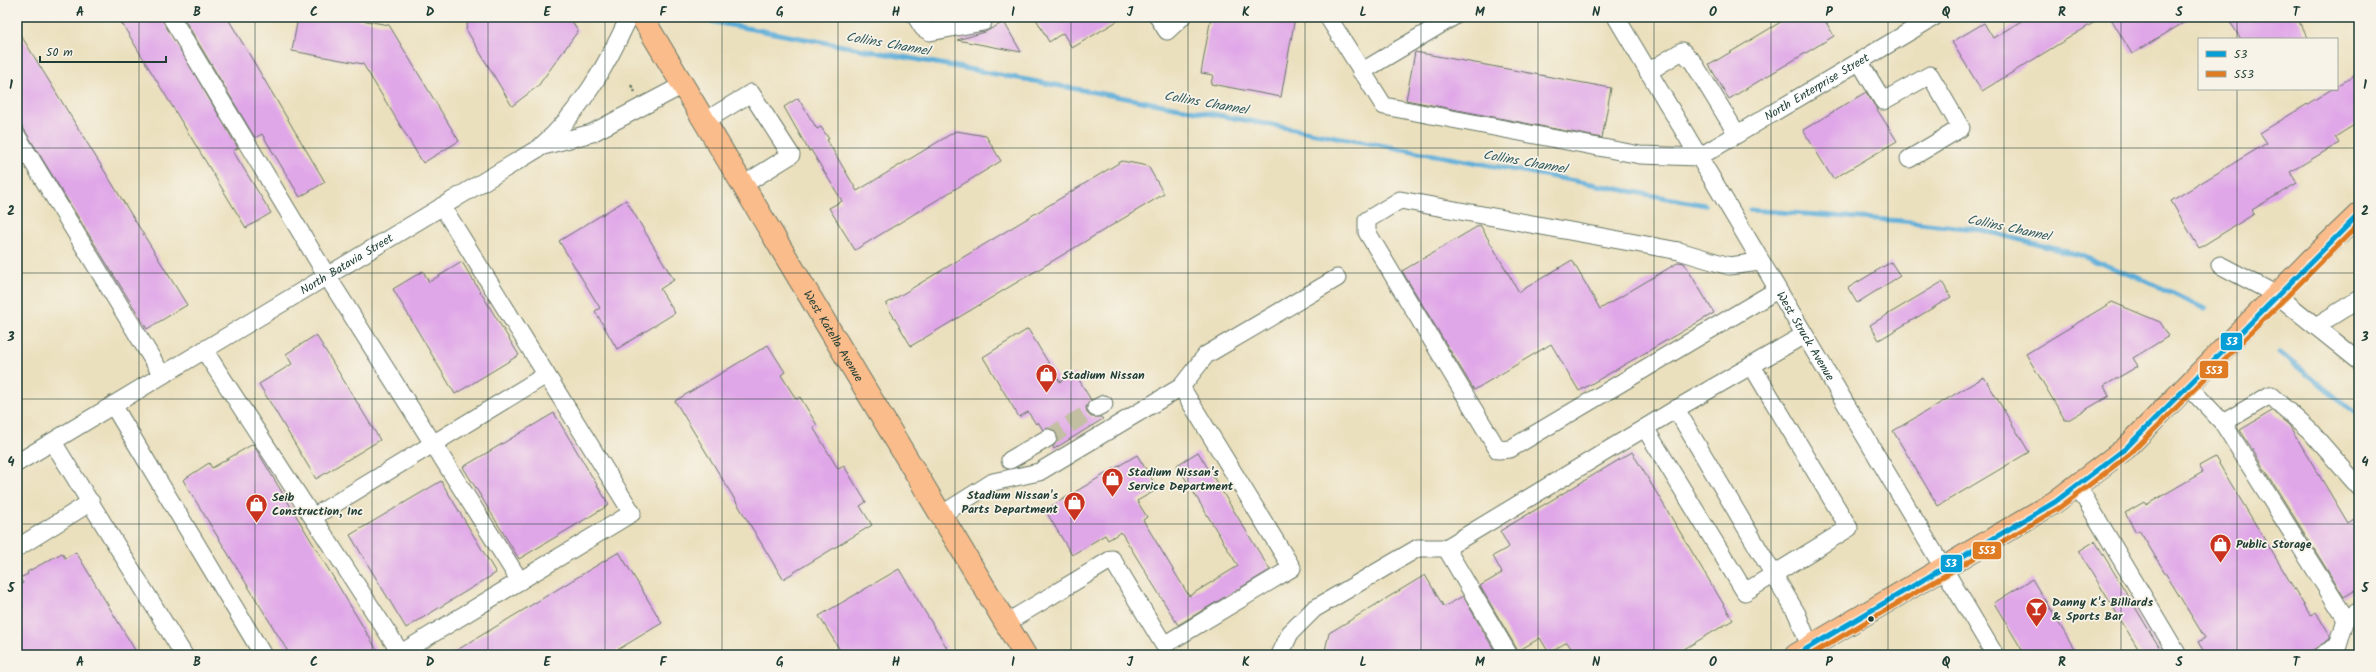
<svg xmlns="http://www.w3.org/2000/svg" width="2376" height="672" viewBox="0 0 2376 672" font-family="Kalam,sans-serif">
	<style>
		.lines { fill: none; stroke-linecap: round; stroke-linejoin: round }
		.stream { stroke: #5eaed9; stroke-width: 5 }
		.building { fill: #e0a7e8 }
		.minor-tunnel { stroke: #c2bfa2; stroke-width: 17; stroke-dasharray: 17 8; stroke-linecap: butt }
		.minor-casing { stroke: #667664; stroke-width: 19 }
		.major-casing { stroke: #667664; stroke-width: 24 }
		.path { stroke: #667664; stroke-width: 2.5; stroke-dasharray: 3 3; stroke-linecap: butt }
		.minor { stroke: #fff; stroke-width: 17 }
		.major { stroke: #fabc8b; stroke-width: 22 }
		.bus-1-casing { stroke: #f7f3e8; stroke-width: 8 }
		.bus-2-casing { stroke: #f7f3e8; stroke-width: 8 }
		.bus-1 { stroke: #059ed6; stroke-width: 5 }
		.bus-2 { stroke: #df7b23; stroke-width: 5 }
		.grid { fill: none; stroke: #1f3d34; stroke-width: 1; stroke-opacity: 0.55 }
		.bus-dot { fill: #1f3d34; stroke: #f7f3e8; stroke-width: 1.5 }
		.labels { text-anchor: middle; stroke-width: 3.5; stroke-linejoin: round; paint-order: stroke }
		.street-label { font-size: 12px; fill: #1f3d34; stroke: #f7f3e8 }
		.poi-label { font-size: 12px; font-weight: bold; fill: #1f3d34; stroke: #f7f3e8; text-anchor: start }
		.water-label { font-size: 13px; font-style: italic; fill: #2f595d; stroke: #f7f3e8 }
		.line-badge { stroke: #f7f3e8; stroke-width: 1.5 }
		.badge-label { font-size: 11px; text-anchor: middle; font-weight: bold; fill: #fff }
		.neatline { fill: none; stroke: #1f3d34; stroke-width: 1.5 }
		.grid-label { font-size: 13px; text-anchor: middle; font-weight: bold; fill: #1f3d34 }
	</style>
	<rect width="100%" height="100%" fill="#f7f3e8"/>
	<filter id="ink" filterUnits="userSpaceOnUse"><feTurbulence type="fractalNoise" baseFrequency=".025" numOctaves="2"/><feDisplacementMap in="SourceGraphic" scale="8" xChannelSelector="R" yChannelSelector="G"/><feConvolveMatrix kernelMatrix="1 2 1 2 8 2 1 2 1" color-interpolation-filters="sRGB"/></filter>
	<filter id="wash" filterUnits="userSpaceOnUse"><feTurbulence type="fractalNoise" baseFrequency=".012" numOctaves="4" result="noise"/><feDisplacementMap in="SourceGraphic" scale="16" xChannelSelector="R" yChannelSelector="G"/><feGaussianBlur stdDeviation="0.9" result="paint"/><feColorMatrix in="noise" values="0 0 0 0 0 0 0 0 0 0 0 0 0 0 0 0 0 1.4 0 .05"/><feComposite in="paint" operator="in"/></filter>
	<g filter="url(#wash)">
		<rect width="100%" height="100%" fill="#ebe0be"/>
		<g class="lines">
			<path class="stream" d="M703,20L1705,205
				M1750,210L1902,221L1982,230L2079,255L2144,280L2205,309
				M2279,352L2359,416"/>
		</g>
		<g id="blocks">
			<path class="building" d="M118,17H161L238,148L233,151L271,213L246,228Z
				M183,17H227L325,182L300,197L262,134L255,138Z
				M298,17H344L389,25L459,141L423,163L363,64L292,51Z
				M469,17H556L571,20L578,31L538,86L512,106L466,29Z
				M1035,17H1124L1072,48L1063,33L1049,42Z
				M1211,17H1295L1281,97L1211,84L1213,75L1201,73Z
				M1789,17H1823L1834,36L1729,99L1709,65Z
				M2028,17H2103L1982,91L1952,42L1984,23L1993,38Z
				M2110,17H2193L2132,54Z
				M2227,17H2296L2309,39H2241Z
				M1004,22L1021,52L957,40L985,32Z
				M17,29L187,305L147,329L17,118Z
				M1415,52L1611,88L1602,138L1406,100Z
				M2359,73V122L2335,137L2339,143L2290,172L2297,183L2252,210L2254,214L2199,248L2171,201L2267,143L2260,133L2332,89H2337V86Z
				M1866,92L1897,141L1833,179L1803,130Z
				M798,98L817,129L821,127L829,139L827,140L857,191L956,131L986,136L1001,161L855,250L829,208L842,201L811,150L809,151L784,107Z
				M1122,161L1148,166L1164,194L911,346L886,304Z
				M626,200L674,280L660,289L675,313L617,349L595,311L600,308L559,241Z
				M1480,225L1519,292L1572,260L1600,309L1679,262L1684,263L1714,313L1579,391L1551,344L1474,390L1402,271Z
				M462,262L519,355L455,394L393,289L423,271L429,282Z
				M1891,262L1900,276L1857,303L1848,288Z
				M1942,282L1951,297L1879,340L1870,325Z
				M2112,302L2160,322L2169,336L2133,358L2138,366L2104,386L2109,396L2068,420H2065L2026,354Z
				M1028,329L1060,382L1075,373L1091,400L1086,407L1087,413L1091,417H1101L1103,419L1054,449L1053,447L1058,438L1056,433L1048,428L1043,430L1038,422L1036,424L1028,412L1019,417L983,357Z
				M316,335L380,440L316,479L259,384L292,364L286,354Z
				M768,345L785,372L781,375L796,399L800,397L817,425L813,427L838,469L844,466L866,502L860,506L872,525L783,579L675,401Z
				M1984,377L2029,452L1938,506L1893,431Z
				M2272,411L2289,425L2348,523L2359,516V588L2344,597L2240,430Z
				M554,413L609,505L519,559L463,467Z
				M253,444L380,655H290L183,480L209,463L212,468Z
				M1198,452L1270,570L1178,625L1121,532L1108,540L1105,535L1072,555L1045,510L1137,455L1158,489L1137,501L1147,517L1143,520L1189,596L1238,566L1177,465Z
				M1632,452L1733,620L1674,655H1575L1567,642L1549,653L1540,638L1518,651L1480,586L1502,573L1493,556L1509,547L1500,531Z
				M2215,457L2310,615L2316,612L2330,636V639L2305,655H2206L2198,642L2205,638L2139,530L2136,532L2125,513L2144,502L2146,505L2203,472L2199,466Z
				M441,481L496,573L406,628L350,535Z
				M2095,541L2164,655H2142L2079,551Z
				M76,552L138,655H17V587L23,583L20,578L28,574L27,572L62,553L65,558Z
				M619,552L662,623L609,655H449Z
				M899,569L947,648L936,655H843L819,616Z
				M1425,575L1444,607L1463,596L1497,655H1324L1329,633Z
				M2032,579L2078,655H2025L1994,603Z"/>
		</g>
	</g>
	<g filter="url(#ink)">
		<use href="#blocks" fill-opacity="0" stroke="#667664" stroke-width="1"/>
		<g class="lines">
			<path class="minor-tunnel" d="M1048,438L1096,408"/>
			<defs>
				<g id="minor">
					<path d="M171,17L327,276L520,581"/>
					<path d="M916,17L923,28L930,32L983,22L984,17"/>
					<path d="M1158,17L1167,31L1182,17"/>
					<path d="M1328,17L1384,106L1640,155L1699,157"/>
					<path id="s1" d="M1616,17L1995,655"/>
					<path d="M1859,61L1883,101L1930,75L1961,128L1909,159"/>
					<path d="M1361,72L1453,17"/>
					<path d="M1648,72L1682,51L1693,62L1737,134"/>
					<path d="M705,121L751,93L791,155L743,185"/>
					<path d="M17,136L162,375"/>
					<path d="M543,146L592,133L683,85"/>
					<path id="s2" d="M1699,157L1934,17"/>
					<path d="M1760,262L1729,266L1679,251L1400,200L1367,220V232L1498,450L1510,449L1777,290"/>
					<path d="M2220,265L2277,295L2359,361"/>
					<path d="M2316,326L2359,299"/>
					<path d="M1804,335L1676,409L1797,614L1810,647"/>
					<path d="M204,350L402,655"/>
					<path d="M2188,386L2223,423L2346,619L2359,611"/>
					<path d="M113,405L263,655"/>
					<path d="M1096,408L1104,404"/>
					<path d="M2223,423L2270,395L2310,431L2359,487"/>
					<path d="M1645,428L1745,592L1849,528L1752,366"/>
					<path d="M53,442L184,655"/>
					<path d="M1010,460L1048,438"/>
					<path id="s3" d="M17,463L539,148C580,113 607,65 629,17"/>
					<path d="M2077,485L2178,655"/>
					<path d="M941,515L993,482L1039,472L1181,387L1206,355L1337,278"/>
					<path d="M313,517L546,375"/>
					<path d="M17,548L91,502"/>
					<path d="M1446,548L1509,655"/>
					<path d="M1006,623L1112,559L1164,645L1292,568L1181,387"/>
					<path d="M401,653L632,513L442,206"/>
					<path d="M1280,655L1290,633L1314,609L1418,548H1446L1676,409"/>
					<path d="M2322,655L2338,646L2346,619"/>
				</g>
				<g id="major">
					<path id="s4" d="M642,17L1025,655"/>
					<path d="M1796,655L2055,502L2126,448L2311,260L2359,214"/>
				</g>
			</defs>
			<use href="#minor" class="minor-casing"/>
			<use href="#major" class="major-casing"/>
			<path class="path" d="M631,85L635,92"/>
			<use href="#minor" class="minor"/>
			<use href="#major" class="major"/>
			<defs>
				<path id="bus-1" d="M1796,655L2055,502L2126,448L2359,214"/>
				<path id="bus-2" d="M1810,655L2059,508L2130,454L2359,224"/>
			</defs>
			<use href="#bus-1" class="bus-1-casing"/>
			<use href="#bus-2" class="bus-2-casing"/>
			<use href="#bus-1" class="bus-1"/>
			<use href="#bus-2" class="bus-2"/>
		</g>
	</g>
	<path class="grid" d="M139,17V655M255,17V655M372,17V655M488,17V655M605,17V655M722,17V655M838,17V655M955,17V655M1071,17V655M1188,17V655M1305,17V655M1421,17V655M1538,17V655M1654,17V655M1771,17V655M1888,17V655M2004,17V655M2121,17V655M2237,17V39M2237,89V655M17,148H2359M17,273H2359M17,399H2359M17,524H2359"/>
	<defs>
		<symbol id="shop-pin" viewBox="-11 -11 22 30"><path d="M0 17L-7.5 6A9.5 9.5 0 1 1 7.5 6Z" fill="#c8321e" stroke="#f7f3e8"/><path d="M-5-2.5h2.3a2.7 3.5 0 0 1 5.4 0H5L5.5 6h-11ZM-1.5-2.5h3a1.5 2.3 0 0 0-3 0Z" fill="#fff"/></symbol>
		<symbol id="bar-pin" viewBox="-11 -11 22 30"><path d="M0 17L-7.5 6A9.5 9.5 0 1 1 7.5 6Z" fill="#c8321e" stroke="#f7f3e8"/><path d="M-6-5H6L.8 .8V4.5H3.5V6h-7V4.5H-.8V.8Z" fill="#fff"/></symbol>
	</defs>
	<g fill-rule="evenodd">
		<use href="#shop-pin" x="1034" y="362" width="25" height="34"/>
		<use href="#shop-pin" x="1100" y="466" width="25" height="34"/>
		<use href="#shop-pin" x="1062" y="490" width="25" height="34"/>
		<use href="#shop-pin" x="244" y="492" width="25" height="34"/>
		<use href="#shop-pin" x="2208" y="532" width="25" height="34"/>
		<use href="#bar-pin" x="2024" y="596" width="25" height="34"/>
	</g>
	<circle class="bus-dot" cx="1871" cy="619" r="3.5"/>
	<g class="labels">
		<g class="street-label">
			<text dy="4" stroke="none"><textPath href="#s2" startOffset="137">North Enterprise Street</textPath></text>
			<text dy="4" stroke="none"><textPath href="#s3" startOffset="385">North Batavia Street</textPath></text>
			<text dy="4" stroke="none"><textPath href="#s4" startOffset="372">West Katella Avenue</textPath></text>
			<text dy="4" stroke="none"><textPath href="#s1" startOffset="371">West Struck Avenue</textPath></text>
		</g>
		<g class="poi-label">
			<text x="1062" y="379">Stadium Nissan</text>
			<text x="1128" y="476">Stadium Nissan's<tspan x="1128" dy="14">Service Department</tspan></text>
			<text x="1058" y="499" text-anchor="end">Stadium Nissan's<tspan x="1058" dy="14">Parts Department</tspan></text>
			<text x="272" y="501">Seib<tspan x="272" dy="14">Construction, Inc</tspan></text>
			<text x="2236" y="548">Public Storage</text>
			<text x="2052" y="606">Danny K's Billiards<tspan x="2052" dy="14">&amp; Sports Bar</tspan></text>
		</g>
		<g class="water-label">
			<text transform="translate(888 43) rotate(10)" y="5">Collins Channel</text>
			<text transform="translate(1206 102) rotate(10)" y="5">Collins Channel</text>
			<text transform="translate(1525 161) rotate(10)" y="5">Collins Channel</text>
			<text transform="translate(2009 227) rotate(12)" y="5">Collins Channel</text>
		</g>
	</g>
	<g class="line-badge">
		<rect x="2220" y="332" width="23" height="19" rx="4" fill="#059ed6"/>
		<rect x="2199" y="360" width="30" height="19" rx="4" fill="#df7b23"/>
		<rect x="1972" y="541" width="30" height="19" rx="4" fill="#df7b23"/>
		<rect x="1940" y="554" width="23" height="19" rx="4" fill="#059ed6"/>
	</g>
	<g class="badge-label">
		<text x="2232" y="345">53</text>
		<text x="2214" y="374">553</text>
		<text x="1987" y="554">553</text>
		<text x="1951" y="567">53</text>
	</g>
	<rect width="2376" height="672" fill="none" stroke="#f7f3e8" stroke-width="44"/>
	<rect x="2198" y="38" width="140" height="52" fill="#f7f3e8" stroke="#a1aaa0"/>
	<rect x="2206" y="51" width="20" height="6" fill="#059ed6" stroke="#a1aaa0"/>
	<text x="2234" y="58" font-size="12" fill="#1f3d34">53</text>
	<rect x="2206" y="71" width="20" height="6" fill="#df7b23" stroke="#a1aaa0"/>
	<text x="2234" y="78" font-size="12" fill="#1f3d34">553</text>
	<path d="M40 56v6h126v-6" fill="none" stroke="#1f3d34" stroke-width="2"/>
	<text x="46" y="56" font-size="12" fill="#1f3d34" stroke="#f7f3e8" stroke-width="3" paint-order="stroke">50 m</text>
	<rect x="22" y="22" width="2332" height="628" class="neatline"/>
	<g class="grid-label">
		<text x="80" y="16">A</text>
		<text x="197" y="16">B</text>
		<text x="314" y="16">C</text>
		<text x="430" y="16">D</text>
		<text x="547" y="16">E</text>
		<text x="663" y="16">F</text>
		<text x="780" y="16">G</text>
		<text x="896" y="16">H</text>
		<text x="1013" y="16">I</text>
		<text x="1130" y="16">J</text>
		<text x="1246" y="16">K</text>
		<text x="1363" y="16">L</text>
		<text x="1480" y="16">M</text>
		<text x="1596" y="16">N</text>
		<text x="1713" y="16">O</text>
		<text x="1829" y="16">P</text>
		<text x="1946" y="16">Q</text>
		<text x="2062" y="16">R</text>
		<text x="2179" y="16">S</text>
		<text x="2296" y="16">T</text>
		<text x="11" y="89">1</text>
		<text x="2365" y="89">1</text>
		<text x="11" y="215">2</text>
		<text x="2365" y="215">2</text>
		<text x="11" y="341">3</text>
		<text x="2365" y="341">3</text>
		<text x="11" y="466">4</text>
		<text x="2365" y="466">4</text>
		<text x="11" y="592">5</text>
		<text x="2365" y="592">5</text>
		<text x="80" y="666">A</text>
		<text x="197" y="666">B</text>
		<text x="314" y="666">C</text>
		<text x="430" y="666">D</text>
		<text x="547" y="666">E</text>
		<text x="663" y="666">F</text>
		<text x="780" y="666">G</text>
		<text x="896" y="666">H</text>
		<text x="1013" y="666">I</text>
		<text x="1130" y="666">J</text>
		<text x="1246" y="666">K</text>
		<text x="1363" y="666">L</text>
		<text x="1480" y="666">M</text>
		<text x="1596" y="666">N</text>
		<text x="1713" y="666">O</text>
		<text x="1829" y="666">P</text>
		<text x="1946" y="666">Q</text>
		<text x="2062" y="666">R</text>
		<text x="2179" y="666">S</text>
		<text x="2296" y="666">T</text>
	</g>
</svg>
